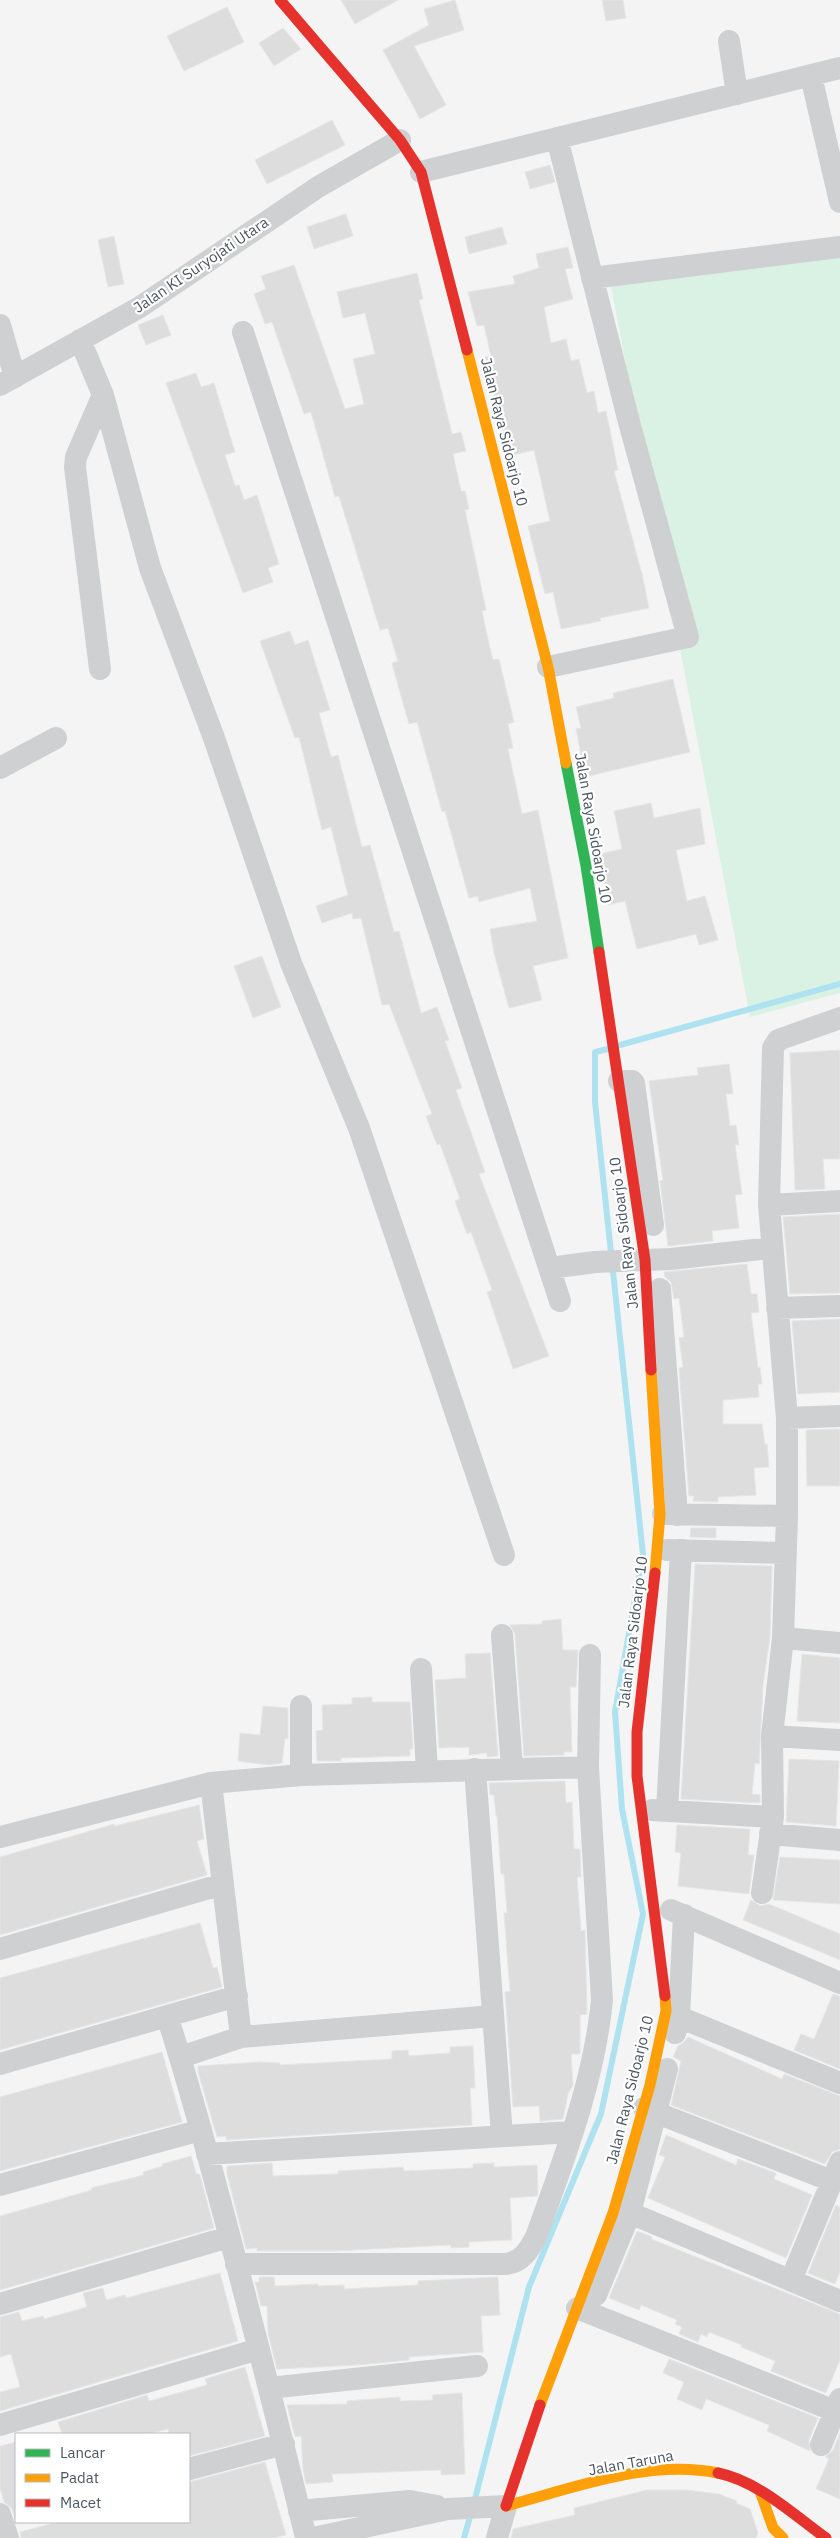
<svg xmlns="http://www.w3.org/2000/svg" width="840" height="2538" viewBox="0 0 840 2538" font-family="'IBM Plex Sans',sans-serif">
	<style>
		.green { fill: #d9f2e3 }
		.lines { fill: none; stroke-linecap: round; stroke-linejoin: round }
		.stream { stroke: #aee2f0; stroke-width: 6 }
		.building { fill: #ddddde; stroke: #e5e6e7 }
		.street { stroke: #ced0d2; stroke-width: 22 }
		.fast { stroke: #30b455; stroke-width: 11 }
		.slow { stroke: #ff9f0a; stroke-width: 11 }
		.jam { stroke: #e5322d; stroke-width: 11 }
		.labels { text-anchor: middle; stroke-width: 4.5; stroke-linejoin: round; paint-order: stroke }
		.street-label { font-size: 15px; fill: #4a5661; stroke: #fff }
	</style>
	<rect width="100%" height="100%" fill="#f4f4f4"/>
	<path class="green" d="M840,253V993L750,1017L610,281Z"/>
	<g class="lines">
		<path class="stream" d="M620,1045L840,984
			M474,2503L529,2287L601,2114L643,1914L622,1809L615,1712L643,1554L595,1102V1052L608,1049
			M464,2538L471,2513"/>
	</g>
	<path class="building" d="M341,0H398L355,24Z
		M455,0L464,30L414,46L446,105L420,119L383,50L429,25L424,9Z
		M602,0H623L626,18L606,21Z
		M227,7L244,42L184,71L167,36Z
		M283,28L301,49L274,66L259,43Z
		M332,120L345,145L267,184L255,160Z
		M550,165L555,182L530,189L525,172Z
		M346,214L353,236L314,249L307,227Z
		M502,227L507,244L469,254L465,237Z
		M114,236L124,284L108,287L98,240Z
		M568,247L573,268L565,269L573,299L544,307L551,343L566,339L571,361L579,359L587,393L594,391L598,413L606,411L618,470L614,471L642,574L649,608L600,618L601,621L561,629L553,592L545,594L528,526L550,521L534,450L510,456L485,357L491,356L484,325L477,326L468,292L515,284L513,276L539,268L536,254Z
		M294,265L345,409L364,404L353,359L375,354L365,313L343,318L337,292L417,273L423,299L419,300L452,434L461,432L466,451L453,454L461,491H465L469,509L465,510L486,610L482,611L487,635L493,660L499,659L514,722L508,724L513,748L508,749L522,814L538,810L568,958L533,966L542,1000L509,1008L494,953L490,929L537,921L530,888L479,902L478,896L469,898L445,811L442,812L417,722L409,724L399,689L392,663L398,661L388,628L380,630L339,496L335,497L311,412L304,414L272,322L265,324L254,294L266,289L261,276Z
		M163,315L171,335L146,345L138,325Z
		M196,373L201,387L214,383L235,452L225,455L235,486L239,485L244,500L257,495L279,564L268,568L273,582L243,593L166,383Z
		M290,631L295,645L308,640L330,710L319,713L331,757L338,755L362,847L370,845L394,932L399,931L421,1013L437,1007L449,1040L445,1041L462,1088L456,1090L485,1172L479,1174L549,1356L513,1369L487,1292L492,1290L471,1232L467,1234L455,1201L460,1199L440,1144L437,1145L426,1116L432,1114L389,1004L382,1005L361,918L353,919L352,913L322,923L316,906L348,895L331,827L322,830L299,737L295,738L260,641Z
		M673,679L690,752L585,777L576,729L581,728L576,707L614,698L613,693Z
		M651,803L654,818L700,808L705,844L676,850L687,901L705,896L718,940L699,945L696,934L637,949L625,901L608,905L600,854L622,849L614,811Z
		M262,956L281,1007L253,1018L234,966Z
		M840,1050V1159H823L825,1189L795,1190L790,1053Z
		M729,1064L733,1094H726L730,1126L736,1125L739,1145H735L742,1194L735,1195L739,1228L712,1231L713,1241L668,1246L660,1181L663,1180L649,1081L698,1075L697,1068Z
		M840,1214V1293L790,1294L783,1217Z
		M747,1264L751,1294H757L759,1312L751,1313L758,1368L760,1367L762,1384H758L759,1397L723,1400V1424H762L765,1445L767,1444L769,1467L754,1468L756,1495L718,1497V1502L693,1501L694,1496H689L679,1368L683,1367L679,1338L684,1337L679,1298L674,1299L671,1282L665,1277L664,1272Z
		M840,1319V1392L798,1394L792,1321Z
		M840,1429V1486H807L806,1430Z
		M691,1528H716V1538L690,1537Z
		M695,1564L772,1566L770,1637L763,1685L759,1764L755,1763L752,1794L760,1795V1803L681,1799Z
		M561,1619L563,1650H578L576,1687H570L572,1752H564V1755L524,1756L515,1634L510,1625L542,1624V1621Z
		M490,1653L498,1756L487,1757V1753L469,1755V1747L439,1748L435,1680L466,1678L465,1654Z
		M802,1654L840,1658V1723L797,1721Z
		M372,1697V1702H410L413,1749H410V1756L341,1758V1761H317L316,1731L323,1730L322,1705L352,1704V1698Z
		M263,1706L288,1708V1739L285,1738L282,1763L268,1765L238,1761L240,1733L260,1735Z
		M789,1759L839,1761L836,1826L786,1822Z
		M565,1781L566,1803L572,1802L574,1849H580L581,1877H577L581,1931L585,1930L587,2014L580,2015V2054H571L573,2085L568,2094L563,2119L540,2121L539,2106L513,2107L505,1992L510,1991L504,1913H507L504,1874H501L497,1816H496L494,1795H490L489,1783Z
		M199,1805L204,1839L197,1841L207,1875L0,1935V1857L114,1824L115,1826Z
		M677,1825L750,1829L748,1855H754L749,1894L678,1886L681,1853L675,1852Z
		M780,1857L840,1860V1904L773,1900Z
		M751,1900L760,1906L769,1904L840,1934V1960L743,1920Z
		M200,1923L213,1968L217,1967L222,1987L0,2050V1978Z
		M833,1994L840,1996V2069L794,2050L801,2034L814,2039Z
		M688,2037L782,2079L784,2074L840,2096V2149L832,2152L825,2164L671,2105L681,2061L673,2057L678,2046L684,2042Z
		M473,2046L475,2088H470L472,2125L226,2140V2136L217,2137L198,2072V2066L260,2062L280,2063V2065L392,2059V2051L408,2050L409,2056L450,2053V2047Z
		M162,2052L182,2122L0,2171V2097Z
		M666,2135L736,2165L738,2159L776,2173L774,2179L812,2195L786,2258L648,2198L665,2157L659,2155Z
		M191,2156L196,2173L200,2175L214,2228L0,2290V2216L92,2190L91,2188L144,2175L143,2172L163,2166L162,2164Z
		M272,2163L273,2176L338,2174V2171L403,2167L404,2171L473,2168V2164L494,2163V2167L537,2165L538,2192L537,2196L510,2198L512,2240L469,2242V2247L451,2248V2245L334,2251H257V2248L246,2249L227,2174V2166Z
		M836,2205L840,2207V2272L835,2284L808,2273Z
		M637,2231L652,2237L651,2239L840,2314V2360L826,2393L771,2371L775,2361L741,2347L742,2345L709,2332L707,2337L701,2334L698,2342L679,2334L682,2327L675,2324L677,2320L641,2305L639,2310L609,2298Z
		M220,2273L238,2341L0,2411V2392L20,2387L11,2354L0,2357V2317L19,2312L22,2321L43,2316L44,2319L87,2307L83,2293L103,2288L106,2300L125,2295L126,2298Z
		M259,2277H274L275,2286L318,2284V2286L344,2285V2289L418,2285V2281L498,2277L500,2315L481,2316L483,2352L409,2357V2360L359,2365L277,2369L268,2333L267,2306H261L255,2282H259Z
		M669,2359L818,2418L809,2440L810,2451L767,2431L769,2425L706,2399L702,2410L677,2399L684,2382L663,2373Z
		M245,2367L265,2436L189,2456V2434H169L168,2429L148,2434H62L58,2422L147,2395L149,2401L207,2385L205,2379Z
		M462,2393L465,2474L441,2475V2470L332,2474L333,2482L306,2484L303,2469L301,2436L295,2437L287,2405L347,2404V2401L400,2397V2401L433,2400L432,2395Z
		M840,2433V2499L816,2489L829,2459L825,2457L833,2450Z
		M16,2442V2521L12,2509L4,2502L0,2488V2446Z
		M265,2462L286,2535L274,2538H21L20,2532L58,2522H189V2482Z
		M647,2490H686L719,2494L737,2501L736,2503L750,2509L758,2533L756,2538H511L513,2529L575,2515L574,2508Z"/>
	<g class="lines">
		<path class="street" d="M729,41L737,94
			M811,76L840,202
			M421,172L840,68
			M592,278L840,247
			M0,325L15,377
			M243,332L560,1301
			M80,340L103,395L150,568L214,738L291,963L359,1128L504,1555
			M0,385L140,307L318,187L400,140
			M548,667L688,637L629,422L557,138
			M100,669L75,467L76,457L103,395
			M0,768L56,738
			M619,1081H632L634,1083L653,1225
			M769,1205L840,1201
			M550,1268L595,1262L671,1259L771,1248
			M660,1289L677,1515
			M777,1308L840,1306
			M787,1418L840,1416
			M663,1514L787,1516
			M667,1550L786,1553
			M502,1635L512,1768
			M783,1638L840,1643
			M421,1669L427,1771
			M772,1736L840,1740
			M475,1769L502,2136
			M301,1775V1706
			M211,1783L241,2037
			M652,1810L773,1817
			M667,1811L681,1550
			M770,1834L840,1840
			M0,1837L211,1783L301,1775L588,1767
			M762,1893L773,1817L772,1736L783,1638L787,1516V1418L769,1205L773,1048L778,1040L840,1018
			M671,1910L840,1983
			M0,1949L223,1884
			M167,2016C191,2089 210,2163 230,2238C256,2338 282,2437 306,2538
			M679,2017L840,2083
			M675,2033L679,2017L684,1915
			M181,2057L241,2037L493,2016
			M0,2064L237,1996
			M644,2108L832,2181
			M207,2154L572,2132
			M0,2185L201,2130
			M630,2213L840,2301
			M236,2264H506C522,2262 529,2250 536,2237C564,2159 594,2082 602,2000L588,1767L590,1655
			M791,2280L840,2162
			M596,2295L630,2213L667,2069
			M0,2304L229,2237
			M577,2308L835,2411
			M269,2388L477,2366
			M0,2425L259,2349
			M821,2445L840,2399
			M189,2469L284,2444
			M299,2511L410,2501L437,2506
			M0,2514L8,2538
			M313,2538L448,2509L506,2506L497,2538"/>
		<path class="fast" d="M566,763L586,866L599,952"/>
		<path class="slow" d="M467,350L548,667L566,763
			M651,1370L660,1514L655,1573
			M540,2405L613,2213L650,2085L666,2011L665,1996
			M760,2491L773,2528L783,2538
			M506,2506C574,2488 647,2459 718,2473"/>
		<path class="jam" d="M280,0L400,140L421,172L467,350
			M599,952L645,1260L651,1370
			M655,1573L637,1732V1776L665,1996
			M718,2473C758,2481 794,2515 826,2538
			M506,2506L540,2405"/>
	</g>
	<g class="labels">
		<g class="street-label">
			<text transform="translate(201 265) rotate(-34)" y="5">Jalan KI Suryojati Utara</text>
			<text transform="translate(504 432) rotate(76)" y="5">Jalan Raya Sidoarjo 10</text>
			<text transform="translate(593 828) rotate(80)" y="5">Jalan Raya Sidoarjo 10</text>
			<text transform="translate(624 1233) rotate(-97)" y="5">Jalan Raya Sidoarjo 10</text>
			<text transform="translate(633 1632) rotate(-83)" y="5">Jalan Raya Sidoarjo 10</text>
			<text transform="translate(630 2090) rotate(-76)" y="5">Jalan Raya Sidoarjo 10</text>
			<text transform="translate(631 2463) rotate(-10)" y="5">Jalan Taruna</text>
		</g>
	</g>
	<rect x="15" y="2433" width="175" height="90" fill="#ffffff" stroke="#b7bbc0"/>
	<rect x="25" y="2449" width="25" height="8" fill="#30b455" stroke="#b7bbc0"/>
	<text x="60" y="2458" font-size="15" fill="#4a5661">Lancar</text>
	<rect x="25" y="2474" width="25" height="8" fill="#ff9f0a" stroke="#b7bbc0"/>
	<text x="60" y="2483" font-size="15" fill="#4a5661">Padat</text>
	<rect x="25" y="2499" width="25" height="8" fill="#e5322d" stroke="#b7bbc0"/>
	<text x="60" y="2508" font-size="15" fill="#4a5661">Macet</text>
</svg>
